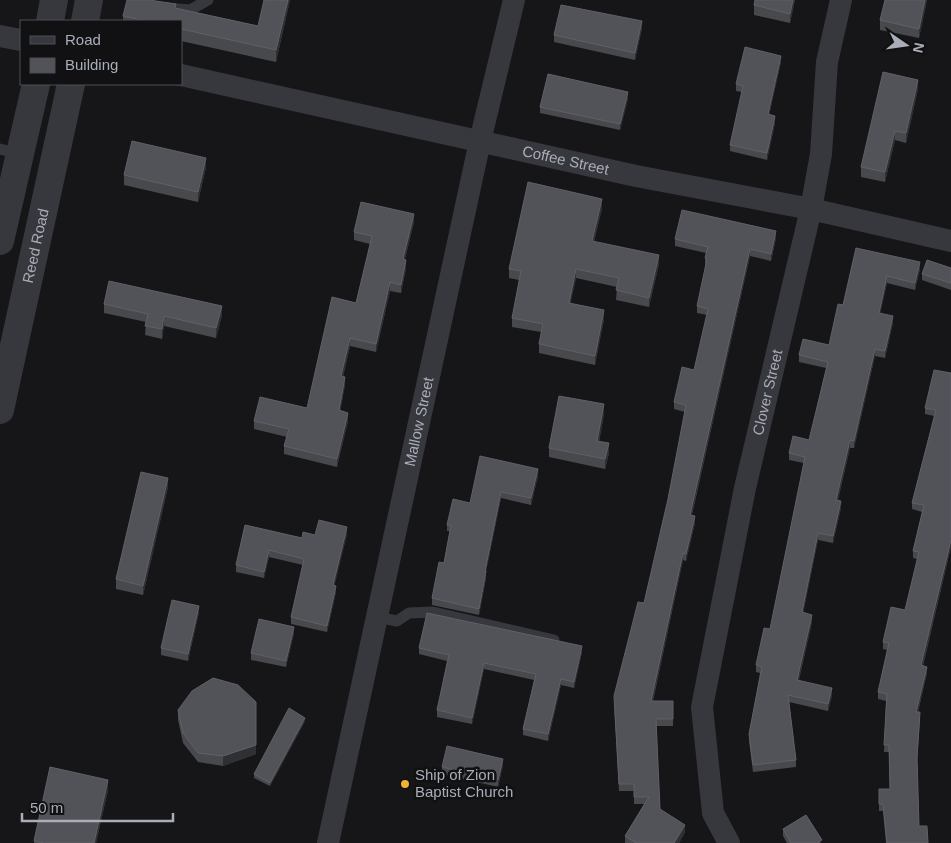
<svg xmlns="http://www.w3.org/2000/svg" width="951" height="843" viewBox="0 0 951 843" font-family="Helvetica,sans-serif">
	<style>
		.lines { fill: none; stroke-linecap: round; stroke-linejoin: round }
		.service { stroke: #37383d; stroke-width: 11 }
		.minor { stroke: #37383d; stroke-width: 22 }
		.tertiary { stroke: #37383d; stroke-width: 28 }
		.wall { fill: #47494d }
		.shaded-wall { fill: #2f3033 }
		.building { fill: #525359; stroke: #5f6168 }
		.poi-dot { fill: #f2b134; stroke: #111113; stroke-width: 2 }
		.labels { text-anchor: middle; stroke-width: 5; stroke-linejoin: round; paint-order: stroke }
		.street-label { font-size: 15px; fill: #a8adb8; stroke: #111113 }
		.poi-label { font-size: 15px; fill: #a8adb8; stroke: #111113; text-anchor: start }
	</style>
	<rect width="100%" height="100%" fill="#161618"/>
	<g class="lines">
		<path class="service" d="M166,8L190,10L208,0
			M0,149L20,154
			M377,617L397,621L409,613L433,612L554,640"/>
		<g class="minor">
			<path d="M0,36L21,40"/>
			<path id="s1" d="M181,75L636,176L811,209L951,241"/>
			<path id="s2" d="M328,843L480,141L514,0"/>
			<path id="s3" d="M729,843L713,813L702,707L745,488L811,209L821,154L827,62L841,0"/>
		</g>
		<g class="tertiary">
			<path d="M50,21L54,0"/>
			<path d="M85,21L89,0"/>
			<path d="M0,241L36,84"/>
			<path id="s4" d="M0,410L71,84"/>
		</g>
	</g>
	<path class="wall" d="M264,0H290L276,62L181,41V21H123V16L176,8L258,26Z
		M755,0H795L790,23L754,15V5Z
		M885,0H927L919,38L880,30V20Z
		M642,28L635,60L554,42V35Z
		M781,62L769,115L775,123L767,160L730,151V145L742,92L736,91V84Z
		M918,89L906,143L895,140L885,182L861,177V167Z
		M628,99L620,130L540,113V107Z
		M206,167L198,202L124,185V175Z
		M602,208L594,242L659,264L649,307L616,300L617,287L576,278L570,304L604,319L595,365L539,353V344L541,332L512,327V318L519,280L509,278V269Z
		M414,222L405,259L406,268L401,293L390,291L376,352L350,346L343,377L345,385L340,411L348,421L337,467L284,454V446L287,437L254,429V421L307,408L356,303L370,244L354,240V232Z
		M776,238L771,261L750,256L692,515L695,523L686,561L683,560L653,701H673V726H656L660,809L685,832L679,843H625V836L644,804H634V791H619L614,703L644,603L668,499L685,412L674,409V402L694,370L707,315L697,313V306L706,266L705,265V258L706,253L675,246V239Z
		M856,248L920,269L915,290L887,283L880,313L893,323L885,358L875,356L854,448H850L838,500L841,508L833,543L818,540L803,613L812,622L799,680L832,695L828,711L789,702L796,760V767L753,772L749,741V734L760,673L756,672V665L770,629L804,463L789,460V453L809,440L826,368L799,362V355L829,345L843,305Z
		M951,268V290L922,280V274Z
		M104,304L222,315L216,338L164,326L162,339L145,335L146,322L104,313Z
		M951,373V547L923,666L927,673L918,712L920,719L917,762L919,826L928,843H886L883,811H879V789H890L889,752H884L886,701L878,699V692L887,650L883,649V642L905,610L917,559L913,558V551L922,512L912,509V503L934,416L925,414V408Z
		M604,414L599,442L609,453L605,469L549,457V448Z
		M538,476L531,505L501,498L486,571V578L479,615L432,605V598L444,563L450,531H447V525L470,503Z
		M168,487L143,595L116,589V579Z
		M245,525L302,538L315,535L347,534L334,586L336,592L327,632L291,624V617L303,565L269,557L264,578L236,572V565Z
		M199,612L188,661L161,655V648Z
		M294,633L286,667L251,660V653Z
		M419,648L582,652L574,688L561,685L548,741L523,735V729L534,680L484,669L472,724L437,717V710L447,661L419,654Z
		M256,702V754L223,766L198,762L183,743L178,720V710Z
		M305,721L270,786L254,778V774Z
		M503,765L498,787L442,774V767Z
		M108,790L96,843H34V841Z
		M783,829L822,843H787L783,836Z"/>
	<path class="shaded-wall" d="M288,0H290L276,62V50Z
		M793,0H795L790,23V14Z
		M925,0H927L919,38V29Z
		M642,21V28L635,60V53Z
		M781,56V62L768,121V114Z
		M918,80V89L906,143V133Z
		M628,92V99L620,130V124Z
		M775,116V123L767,160V153Z
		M895,131V140L885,182V172Z
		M206,158V167L198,202V192Z
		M602,199V208L592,250V241Z
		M414,214V222L403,267V259Z
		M776,231V238L771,261V254Z
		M750,249V256L690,522V515Z
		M659,255V264L649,307V298Z
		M406,260V268L401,293V285Z
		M920,262V269L915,290V283Z
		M576,269V278L569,312V303Z
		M887,276V283L879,320V313Z
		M390,282V291L376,352V344Z
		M222,306V315L216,338V328Z
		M604,310V319L595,365V356Z
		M164,316V326L162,339V329Z
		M893,316V323L885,358V351Z
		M350,338V346L341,384V376Z
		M875,349V356L854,448V441Z
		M345,377V385L339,419V410Z
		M604,404V414L597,451V441Z
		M348,413V421L337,467V459Z
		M850,440V448L836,507V500Z
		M609,443V453L605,469V459Z
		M538,469V476L531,505V498Z
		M168,478V487L143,595V586Z
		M501,492V498L485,577V571Z
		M841,501V508L833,543V536Z
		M695,516V523L686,561V554Z
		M347,527V534L333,592V585Z
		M818,533V540L802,619V612Z
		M951,540V547L921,672V665Z
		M269,550V557L264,578V572Z
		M683,553V560L651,708V701Z
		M486,571V578L479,615V609Z
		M336,586V592L327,632V626Z
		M199,606V612L188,661V654Z
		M812,615V622L797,687V680Z
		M294,627V633L286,667V661Z
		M582,646V652L574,688V682Z
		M484,663V669L472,724V718Z
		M927,667V673L916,718V712Z
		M561,679V685L548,741V734Z
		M832,688V695L828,711V704Z
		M305,718V721L270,786V783Z
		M256,745V754L223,766V756Z
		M503,759V765L498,787V780Z
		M108,780V790L96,843H94Z
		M685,825V832L679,843H674Z"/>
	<path class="building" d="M127,0H149L176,4L175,8L258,26L264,0H288L276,50L181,29V21H146L123,16Z
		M755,0H793L790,14L754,5Z
		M885,0H925L919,29L880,20Z
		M561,5L642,21L635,53L554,35Z
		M745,47L781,56L768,114L775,116L767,153L730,145L743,86L736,84Z
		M883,72L918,80L906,133L895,131L885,172L861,167Z
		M548,74L628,92L620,124L540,107Z
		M132,141L206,158L198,192L124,175Z
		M528,182L602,199L592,241L659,255L649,298L616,290L619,278L576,269L569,303L604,310L595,356L539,344L543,324L512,318L521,271L509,269Z
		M361,202L414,214L403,259L406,260L401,285L390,282L376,344L350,338L341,376L345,377L339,410L348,413L337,459L284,446L289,429L254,421L260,397L307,408L332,297L356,303L372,236L354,232Z
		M682,210L776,231L771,254L750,249L690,515L695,516L686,554L683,553L651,701H673V719H656L660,809L685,825L674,843H636L625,836L649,797H634V784H619L614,696L638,602L644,603L668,499L686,405L674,402L682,367L694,370L708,309L697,306L707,259L705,258L708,247L675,239Z
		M856,248L920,262L915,283L887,276L879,313L893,316L885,351L875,349L854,441L850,440L836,500L841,501L833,536L818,533L802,612L812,615L797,680L832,688L828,704L788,695L796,760L753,765L749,734L762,667L756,665L764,628L770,629L805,457L789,453L793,436L809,440L828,362L799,355L803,339L829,345L838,304L843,305Z
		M927,260L951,268V283L922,274Z
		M109,281L222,306L216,328L164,316L162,329L145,326L148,314L104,304Z
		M934,370L951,373V540L921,665L927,667L916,712H920L917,757L919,826H927L928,843H887L883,804H879V789H890L889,745H884L887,694L878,692L889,643L883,642L891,607L905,610L919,552L913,551L924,505L912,503L936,410L925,408Z
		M559,396L604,404L597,441L609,443L605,459L549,448Z
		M480,456L538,469L531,498L501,492L485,571H486L479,609L432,598L439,562L444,563L451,525H447L453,499L470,503Z
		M141,472L168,478L143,586L116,579Z
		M319,520L347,527L333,585L336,586L327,626L291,617L304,559L269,550L264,572L236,565L245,525L302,538L303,532L315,535Z
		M172,600L199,606L188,654L161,648Z
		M427,613L582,646L574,682L561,679L548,734L523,729L536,674L484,663L472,718L437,710L449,655L419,648Z
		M259,619L294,627L286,661L251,653Z
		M213,678L238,685L256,702V745L223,756L198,753L183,733L178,710L192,691Z
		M289,708L305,718L270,783L254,774Z
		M447,746L503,759L498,780L442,767Z
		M50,767L108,780L94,843H44L34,841Z
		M806,815L822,840L817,843H791L783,829Z"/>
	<circle class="poi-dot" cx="405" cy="784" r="5"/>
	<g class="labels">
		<g class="street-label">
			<text dy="5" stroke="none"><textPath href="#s1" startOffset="394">Coffee Street</textPath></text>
			<text dy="5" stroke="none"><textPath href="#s4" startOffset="168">Reed Road</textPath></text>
			<text dy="5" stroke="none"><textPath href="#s3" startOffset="462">Clover Street</textPath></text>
			<text dy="5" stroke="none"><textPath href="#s2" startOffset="431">Mallow Street</textPath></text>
		</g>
		<g class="poi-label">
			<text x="415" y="780">Ship of Zion<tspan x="415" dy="17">Baptist Church</tspan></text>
		</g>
	</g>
	<rect x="20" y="20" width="162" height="65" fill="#111113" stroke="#4d4f55"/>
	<rect x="30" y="36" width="25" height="8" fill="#37383d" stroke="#4d4f55"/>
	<text x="65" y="45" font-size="15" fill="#a8adb8">Road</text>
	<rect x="30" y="58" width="25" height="15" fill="#525359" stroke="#4d4f55"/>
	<text x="65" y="70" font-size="15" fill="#a8adb8">Building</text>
	<g transform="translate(906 45) rotate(103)" stroke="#111113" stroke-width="4" paint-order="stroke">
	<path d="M0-4L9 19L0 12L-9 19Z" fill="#a8adb8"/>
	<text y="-8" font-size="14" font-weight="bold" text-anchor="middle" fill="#a8adb8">N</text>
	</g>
	<path d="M22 813v8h151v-8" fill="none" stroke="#a8adb8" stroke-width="2.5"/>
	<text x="30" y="813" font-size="15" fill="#a8adb8" stroke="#111113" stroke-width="4" paint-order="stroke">50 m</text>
</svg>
